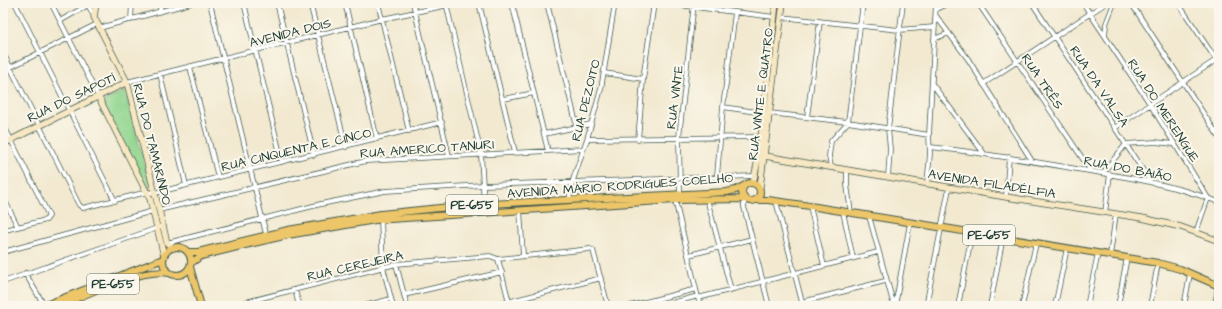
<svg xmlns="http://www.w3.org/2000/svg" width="1222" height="309" viewBox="0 0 1222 309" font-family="'Architects Daughter',sans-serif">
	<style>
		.green { fill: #8fd48d; stroke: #578860 }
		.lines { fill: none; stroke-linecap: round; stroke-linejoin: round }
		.street-casing { stroke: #3f574b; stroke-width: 5.5 }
		.secondary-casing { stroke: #3f574b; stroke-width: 7 }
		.primary-casing { stroke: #3f574b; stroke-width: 8 }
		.street { stroke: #fff; stroke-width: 4 }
		.secondary { stroke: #f7e8c3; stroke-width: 5.5 }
		.primary { stroke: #ecc669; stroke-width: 6 }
		.labels { text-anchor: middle; stroke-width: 4; stroke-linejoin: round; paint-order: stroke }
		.shield { fill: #fbf7ec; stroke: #61756b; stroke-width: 1 }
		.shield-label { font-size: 12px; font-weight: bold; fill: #1f3d34 }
		.street-label { font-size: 13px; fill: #1f3d34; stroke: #fbf7ec }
	</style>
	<rect width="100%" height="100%" fill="#fbf7ec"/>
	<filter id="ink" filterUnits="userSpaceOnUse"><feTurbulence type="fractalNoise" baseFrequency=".025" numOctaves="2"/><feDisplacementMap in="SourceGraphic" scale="8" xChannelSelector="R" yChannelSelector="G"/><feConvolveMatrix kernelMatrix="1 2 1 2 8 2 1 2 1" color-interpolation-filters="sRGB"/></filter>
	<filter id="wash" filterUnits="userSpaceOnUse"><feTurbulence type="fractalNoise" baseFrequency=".012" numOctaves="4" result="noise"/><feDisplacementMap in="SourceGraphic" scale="16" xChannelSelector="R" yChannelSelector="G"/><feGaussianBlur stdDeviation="0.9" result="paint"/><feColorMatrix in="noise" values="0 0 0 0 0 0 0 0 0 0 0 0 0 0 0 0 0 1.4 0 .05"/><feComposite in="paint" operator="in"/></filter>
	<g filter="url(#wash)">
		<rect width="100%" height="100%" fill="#f2e9d0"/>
		<path class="green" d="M125,90L151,188L150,190H147L102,102Z"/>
	</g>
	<g filter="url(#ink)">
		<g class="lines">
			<defs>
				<path id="street" d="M15,3L115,201
					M51,3L98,96
					M87,3L94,16
					M210,3L266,234
					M244,3L282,162
					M277,3L314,155
					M310,3L346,147
					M345,3L377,139
					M378,3L409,131
					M413,3L449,156
					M446,3L481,154L484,204
					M479,3L515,152
					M512,3L548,151
					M547,3L577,127
					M663,3L774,17
					M978,3L1091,171
					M1032,3L1150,181
					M1083,3L1150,104L1208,198L1196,232
					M1131,3L1219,137
					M1178,3L1219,64
					M936,9L949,3
					M160,10L161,3
					M936,16L968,59L1032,161
					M781,17L899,30L935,27
					M131,20L132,3
					M60,21L88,5
					M99,28L191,3
					M1105,36L1106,24L1114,3
					M934,39L949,33
					M3,53L79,205L83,208L147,192L155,193L442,122
					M190,67L218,177
					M3,71L97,24
					M604,73L643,79
					M160,74L186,185
					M127,82L382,19L458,3
					M983,84L1106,3
					M933,85L983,152
					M503,99L534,93
					M723,107L763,113
					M769,113L848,122L929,135
					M807,117L820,21
					M3,124L49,216L46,220L5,230
					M1116,127L1219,58
					M544,134L591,124
					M587,139L761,137
					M638,140L643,79L654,3
					M930,147C978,152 1024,160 1071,168C1122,176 1171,184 1219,202
					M831,167L829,156L831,141L848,122L863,3
					M847,171V185L851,213
					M1103,173L1126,144L1155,142L1174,144
					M717,176L723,107L735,13
					M888,177L890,149L888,129L903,3
					M927,184L930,154L929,135L936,3
					M680,193L679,137L694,3
					M3,197L18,227
					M1006,197L1009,157
					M744,198V207L769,306
					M707,199L731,290
					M569,200L572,183L587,139L601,89L615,3
					M675,200L700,306
					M776,201L803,306
					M810,206L824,266
					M159,210L366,161L583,149
					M520,210L523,256
					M843,212L853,258
					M1105,213L1110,174
					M869,216L894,306
					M381,219L383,267L393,306
					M167,243L321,204L385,191L483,185L755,176
					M3,252L153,211
					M689,255L752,239
					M1110,255L1116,214
					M498,259L590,249L593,250L608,306
					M396,264L407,306
					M25,273L44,305
					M3,282L163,226
					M295,290L299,306
					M404,295L502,272
					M698,298L878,252
					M802,302L885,281
					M230,306L396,264L490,256L498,259L510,306
					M364,306L391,299
					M492,306L601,278
					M630,306L696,289
					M661,306L698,296
					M895,306L910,223
					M926,306L949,188
					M958,306L972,233
					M990,306L1003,237
					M1022,306L1036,243
					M1055,306L1067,248
					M1087,306L1098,253
					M1118,306L1127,257
					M1150,306L1158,263
					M1184,306L1190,274
					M1215,306L1218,286"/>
				<path id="secondary" d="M96,3L94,17L127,82L163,226L167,243L173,248
					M98,96L150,199L164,256
					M3,144L127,82
					M759,155L1006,197L1142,218L1181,227L1219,241
					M753,183L759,155L776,3
					M760,187L783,3"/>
				<path id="primary" d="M742 192a9 9 0 1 1 18 0a9 9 0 1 1-18 0Z
					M755,200H768L810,206L1158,263L1180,269L1219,286
					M163 261a14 14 0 1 1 28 0a14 14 0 1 1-28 0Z
					M188,252H198L288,230L381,214L469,205L727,192L736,190L745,185
					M191,263L201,256L245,245L288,235L375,220L675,200L745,199
					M190,267L201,306
					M43,306L163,259
					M58,306C86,295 141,267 170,273"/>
			</defs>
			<use href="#street" class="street-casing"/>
			<use href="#secondary" class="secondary-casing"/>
			<use href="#primary" class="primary-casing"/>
			<use href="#street" class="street"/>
			<use href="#secondary" class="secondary"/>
			<use href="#primary" class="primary"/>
		</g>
	</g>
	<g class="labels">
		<g class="shield">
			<rect x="446" y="195" width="52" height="20" rx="3"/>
			<rect x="963" y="225" width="52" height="20" rx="3"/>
			<rect x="87" y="274" width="52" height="20" rx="3"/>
		</g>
		<g class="shield-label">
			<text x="472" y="209">PE-655</text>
			<text x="989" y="239">PE-655</text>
			<text x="113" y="288">PE-655</text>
		</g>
		<g class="street-label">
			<text transform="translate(290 32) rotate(-14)" y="5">AVENIDA DOIS</text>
			<text transform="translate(1043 81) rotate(56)" y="5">RUA TRÊS</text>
			<text transform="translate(1100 86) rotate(56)" y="5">RUA DA VALSA</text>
			<text transform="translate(760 94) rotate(-83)" y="5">RUA VINTE E QUATRO</text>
			<text transform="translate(71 97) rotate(-26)" y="5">RUA DO SAPOTÍ</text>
			<text transform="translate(674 97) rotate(-83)" y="5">RUA VINTE</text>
			<text transform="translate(585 100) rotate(-76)" y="5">RUA DEZOITO</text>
			<text transform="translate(1164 110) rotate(57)" y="5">RUA DO MERENGUE</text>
			<text transform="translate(153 144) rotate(76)" y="5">RUA DO TAMARINDO</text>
			<text transform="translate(427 148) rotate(-4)" y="5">RUA AMERICO TANURI</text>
			<text transform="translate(296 149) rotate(-13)" y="5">RUA CINQUENTA E CINCO</text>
			<text transform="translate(1128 168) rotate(11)" y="5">RUA DO BAIÃO</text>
			<text transform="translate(992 183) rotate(9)" y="5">AVENIDA FILADÉLFIA</text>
			<text transform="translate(620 185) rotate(-4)" y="5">AVENIDA MÁRIO RODRIGUES COELHO</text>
			<text transform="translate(355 265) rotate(-13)" y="5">RUA CEREJEIRA</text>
		</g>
	</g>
	<rect width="1222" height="309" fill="none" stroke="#fbf7ec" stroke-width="16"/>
</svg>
